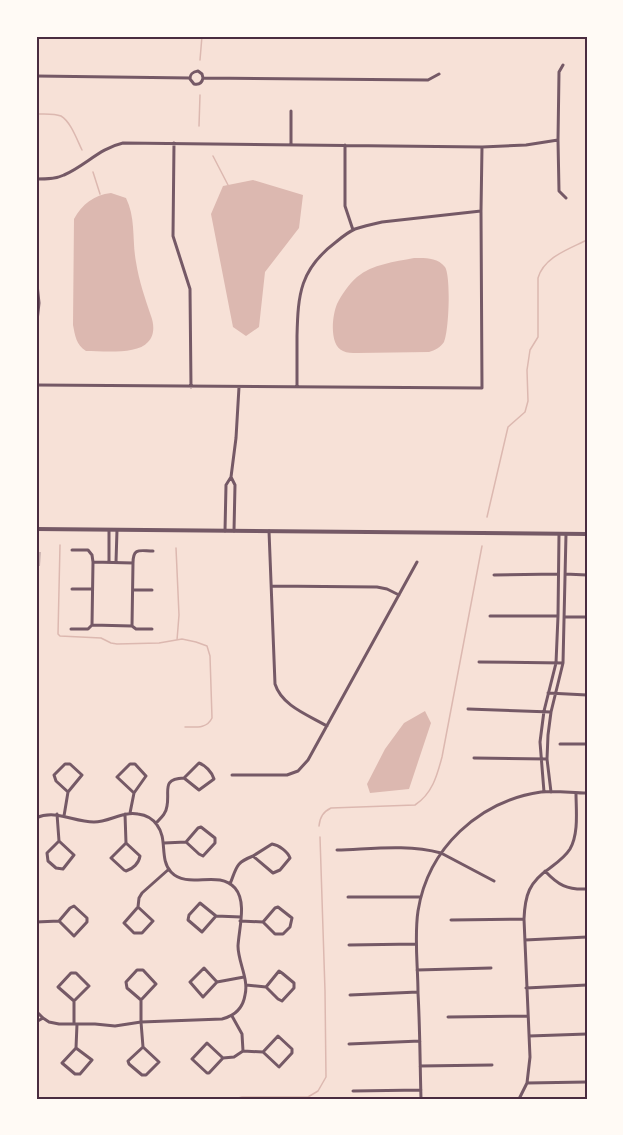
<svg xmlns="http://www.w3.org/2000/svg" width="623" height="1135" viewBox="0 0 623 1135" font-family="'Nunito Sans',sans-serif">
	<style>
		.water { fill: #dcb8b0 }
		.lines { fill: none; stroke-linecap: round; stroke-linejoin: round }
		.stream { stroke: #dcb8b0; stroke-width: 1.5 }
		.building { fill: #ccb4b1 }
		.minor { stroke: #755966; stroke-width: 3 }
		.tertiary { stroke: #755966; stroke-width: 4 }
		.neatline { fill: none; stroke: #4a2c40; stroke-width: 2 }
	</style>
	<rect width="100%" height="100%" fill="#f7e1d7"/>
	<path class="water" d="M253,180L303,195L299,228L265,272L259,327L246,336L233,327L211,214L223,186Z
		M111,193L126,198C136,218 132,241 136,262C139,281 145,298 151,316C154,324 155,335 148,342C137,355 102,351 86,351C76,345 75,335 73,325L74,219C82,204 94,195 111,193Z
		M414,258C425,258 437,257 445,267C451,276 449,331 444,342C440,348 435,350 429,352L357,353C352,353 347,353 343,351C329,345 332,316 337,304C342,294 349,284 357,277C373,264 394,262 414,258Z
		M425,711L431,723L409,789L370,793L367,784L385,749L404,723Z"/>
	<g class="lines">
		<path class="stream" d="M200,60L202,36
			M36,114C43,114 54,113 61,116C71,122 77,140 82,150
			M199,126L200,95
			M213,156L228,185
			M93,172L100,194
			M487,517L508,427L525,412L528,401L527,370L530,350L538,337V278C544,257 569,249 587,240
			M60,545L58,634L60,636L101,638L111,643L117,644L159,643L182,639L196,642L207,646L210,656L212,718C207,729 195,727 185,727
			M176,548L179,615L177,640
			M319,826C320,817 323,812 331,808L415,805C432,794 437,776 442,757L482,546
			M234,1099L242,1097H308L318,1091L326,1077L325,991L320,837"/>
	</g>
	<path class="building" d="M36,552H41L40,566H36Z"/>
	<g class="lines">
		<path class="minor" d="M563,65L559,72L558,140L559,191L566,198
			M36,76L190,78
			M203,78C202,83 199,85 194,84L190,79C190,74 192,72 198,71L202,74L203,78L428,80L439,74
			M174,143L173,236L190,289L191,387
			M291,144V111
			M345,145V206L353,230
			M36,179C46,179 56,179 64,175C85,166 100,148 123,143L482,147L526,145L558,140
			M36,275L39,303L36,330
			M36,385L482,388L481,211L482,147
			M297,387C297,370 297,353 297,336C298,294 300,269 336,242C342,237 348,232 355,229C364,226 373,224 382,222L481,211
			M231,477L236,438L239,387
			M225,531L226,485L231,477L235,485L234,531
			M269,531L275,684C282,706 308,715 327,726
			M72,550H88L92,555L93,562
			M93,562L133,563L132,626L92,625Z
			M109,562V530
			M116,562L117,530
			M133,563C133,547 140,551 153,551
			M565,574L587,575
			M494,575L558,574
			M271,586L377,587L387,589L399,595
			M72,589H92
			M133,590H152
			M490,616H558
			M565,617H587
			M132,626L136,629H152
			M71,629H88L92,625
			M479,662L563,663
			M548,693L587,695
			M468,709L551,712
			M560,744H587
			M474,758L547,759
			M232,775H287L298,771L308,760L417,562
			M544,792L540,742L544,711L556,663L558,616L559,534
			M551,792L547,759L548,735L551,712L563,663L566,534
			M130,813L134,793L146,776L135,764H130L117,777L134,793
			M57,814L59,841L74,855L63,869L56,868L48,861L47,853L59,841
			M125,814L126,843L140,856C139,863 133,869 126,871L124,870L111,858L126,843
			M64,816L68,792L82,775L70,764H65L54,775L56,781L68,792
			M36,818C56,809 73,822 94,822C109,822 123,811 138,814C146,815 153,819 157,825C168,839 159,859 171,872C188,890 218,869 235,888C247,902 239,928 238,946C238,962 249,979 245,995C243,1008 234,1016 222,1019L141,1022L115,1026L95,1024H59L49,1022L43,1018L36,1011
			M156,823C161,818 166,814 167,806C170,790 161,779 184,778L199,790L214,779C212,772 205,765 199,763L184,778
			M164,843L186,842L199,854L203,856L215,843V838L201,827L198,828L186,842
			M337,850C372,849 407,844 441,853L494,881
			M545,871C558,885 567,890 587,889
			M230,884C237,867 235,863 253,856L273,873L280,870L290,858C288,852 279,845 272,844L253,856
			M348,897H420
			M138,907L124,923L134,933H142L153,921L138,907L139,898L142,893L169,869
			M216,916L200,903L189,915L188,920L202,932L216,916L241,917
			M451,920L524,919
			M240,921L263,922L275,934H283L290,927L292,918L278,907L275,908L263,922
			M36,922L59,921L74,936L87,922V918L74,906L70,908L59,921
			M525,940L587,937
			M349,945L416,944
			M137,970H143L156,984L141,1000L127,988L126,982Z
			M417,970L491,968
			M217,982L204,968L190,982L203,997L217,982L244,977
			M246,985L266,987L278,999L282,1001L294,988V983L282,973L279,971L266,987
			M526,988L587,985
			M350,995L418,992
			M141,1000V1022L143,1047L159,1062L146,1075H142L129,1064L128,1061L143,1047
			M448,1017L528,1016
			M36,1022L43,1018
			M74,1024V1001L89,986L76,973H71L58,987L74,1001
			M529,1036L587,1034
			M349,1044L420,1041
			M76,1048L62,1063L75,1074H80L92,1060L76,1048L77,1024
			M243,1051L263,1052L279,1067L292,1053V1049L278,1036L263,1052
			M223,1058L209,1073H207L192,1059L207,1043L223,1058L234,1057L243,1051L242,1034L232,1016
			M420,1066L492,1065
			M527,1083L587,1082
			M353,1091L421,1090
			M421,1099C420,1064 420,1029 418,993C418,966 414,938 418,911C428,848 479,801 541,792C556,790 572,793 587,793
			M519,1099L527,1083L530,1057L524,919C525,895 529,882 550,868C558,862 565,857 570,849C579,833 576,810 576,793"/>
		<path class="tertiary" d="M36,529L587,534"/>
	</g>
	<rect width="623" height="1135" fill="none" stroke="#fffaf5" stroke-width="75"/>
	<rect x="38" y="38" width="548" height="1060" class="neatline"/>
</svg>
